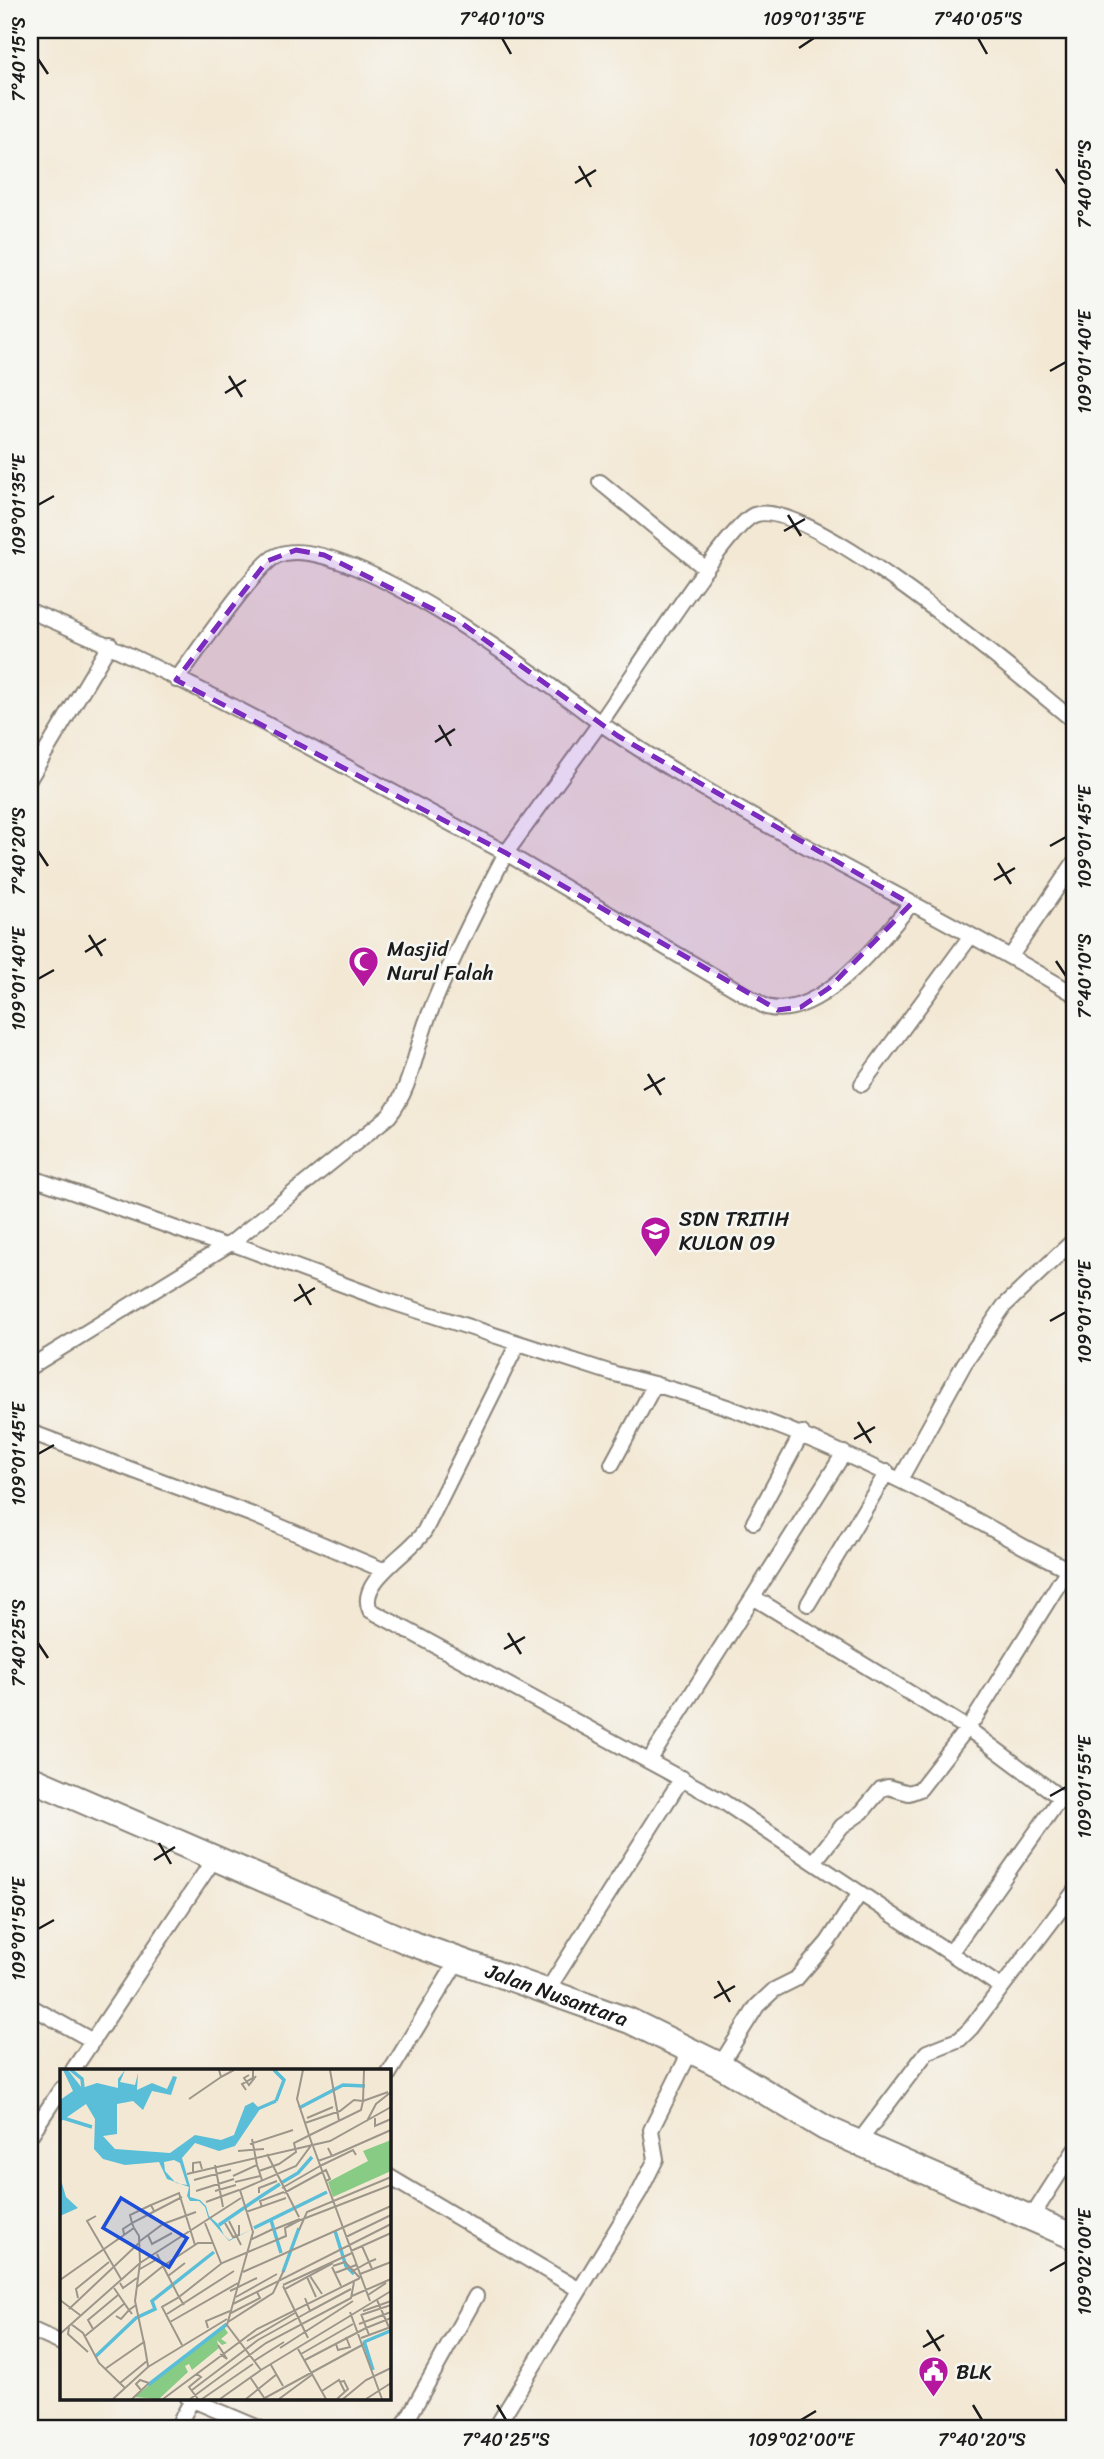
<svg xmlns="http://www.w3.org/2000/svg" width="1104" height="2459" viewBox="0 0 1104 2459" font-family="Sriracha,sans-serif">
	<style>
		.lines { fill: none; stroke-linecap: round; stroke-linejoin: round }
		.street-casing { stroke: #888278; stroke-width: 18 }
		.highway-casing { stroke: #888278; stroke-width: 28 }
		.street { stroke: #fff; stroke-width: 14 }
		.highway { stroke: #fff; stroke-width: 24 }
		.marked { fill: #7b2cbf; fill-opacity: 0.2; stroke: #7b2cbf; stroke-width: 5; stroke-dasharray: 14 9; stroke-linejoin: round }
		.ticks { fill: none; stroke: #1c1c1c; stroke-width: 2.5 }
		.labels { text-anchor: middle; stroke-width: 5; stroke-linejoin: round; paint-order: stroke }
		.poi-label { font-size: 21px; fill: #1c1c1c; stroke: #f6f6f2; text-anchor: start }
		.street-label { font-size: 21px; fill: #1c1c1c; stroke: #f6f6f2 }
		.inset-river { fill: none; stroke: #5abed8; stroke-width: 3.5 }
		.inset-road { fill: none; stroke: #9d968a; stroke-width: 2 }
		.view { fill: #1d4ed8; fill-opacity: 0.15; stroke: #1d4ed8; stroke-width: 3.5 }
		.inset-edge { fill: none; stroke: #1c1c1c; stroke-width: 3.5 }
		.neatline { fill: none; stroke: #1c1c1c; stroke-width: 2.5 }
		.ticks-label { font-size: 18px; text-anchor: middle; fill: #1c1c1c }
	</style>
	<rect width="100%" height="100%" fill="#f6f6f2"/>
	<filter id="ink" filterUnits="userSpaceOnUse"><feTurbulence type="fractalNoise" baseFrequency=".0143" numOctaves="2"/><feDisplacementMap in="SourceGraphic" scale="14" xChannelSelector="R" yChannelSelector="G"/><feConvolveMatrix kernelMatrix="1 2 1 2 8 2 1 2 1" color-interpolation-filters="sRGB"/></filter>
	<filter id="wash" filterUnits="userSpaceOnUse"><feTurbulence type="fractalNoise" baseFrequency=".00686" numOctaves="4" result="noise"/><feDisplacementMap in="SourceGraphic" scale="28" xChannelSelector="R" yChannelSelector="G"/><feGaussianBlur stdDeviation="1.57" result="paint"/><feColorMatrix in="noise" values="0 0 0 0 0 0 0 0 0 0 0 0 0 0 0 0 0 1.4 0 .05"/><feComposite in="paint" operator="in"/></filter>
	<g filter="url(#wash)">
		<rect width="100%" height="100%" fill="#f3e8d4"/>
	</g>
	<g filter="url(#ink)">
		<g class="lines">
			<defs>
				<path id="street" d="M600,482L706,569
					M30,611C194,679 349,770 506,853C477,908 449,963 427,1020C415,1052 411,1089 389,1116L231,1243L30,1367
					M176,680C194,657 256,565 276,556C338,525 548,683 600,723C624,690 728,525 754,515C808,494 1026,682 1074,721
					M30,778L110,644
					M911,904C880,941 819,1022 766,1007L506,853L600,723C751,826 919,901 1074,994
					M1011,956L1074,863
					M862,1084L970,937
					M30,1177L225,1246
					M231,1243L382,1299L615,1374C760,1409 889,1470 1017,1543C1036,1554 1056,1562 1074,1573
					M518,1343L425,1530C413,1552 356,1581 370,1610L722,1801L1001,1987
					M30,1432L253,1515L383,1570
					M844,1453L753,1597L967,1728L1074,1808
					M612,1464L655,1384
					M901,1478L964,1364L1004,1306L1074,1240
					M754,1522L802,1433
					M808,1604L887,1472
					M649,1761L753,1597
					M814,1862L842,1826L862,1812L881,1789L888,1787L909,1793L920,1789L975,1718L1068,1569
					M951,1952L1061,1797
					M547,1991L682,1778
					M30,2006L93,2041
					M720,2065L757,2006L774,1990L796,1979L828,1942L860,1893
					M73,2070L216,1856
					M388,2075L458,1960
					M30,2136L61,2089
					M858,2143L927,2052L960,2039L971,2028L1074,1892
					M388,2176L578,2289
					M1031,2218L1074,2151
					M30,2329L61,2343
					M188,2398L261,2429
					M176,2429L193,2398
					M402,2429L476,2296
					M495,2429L640,2191L656,2159L651,2130L691,2050"/>
				<g id="highway">
					<path id="s1" d="M30,1778L408,1942L630,2021L720,2065L825,2128L1074,2237"/>
				</g>
			</defs>
			<use href="#street" class="street-casing"/>
			<use href="#highway" class="highway-casing"/>
			<use href="#street" class="street"/>
			<use href="#highway" class="highway"/>
		</g>
	</g>
	<path class="marked" d="M296,550L324,555L463,624L618,736L911,904L829,988L801,1007L778,1010L506,853L176,680L267,561Z"/>
	<path class="ticks" d="M502,38L511,54M978,38L987,54M799,48L814,38M38,59L48,74M579,166L591,187M1056,169L1066,184M575,183L596,170M1050,371L1066,362M229,376L242,397M225,393L246,380M38,505L54,496M788,515L801,536M784,531L805,519M439,725L451,746M435,742L455,729M1050,846L1066,837M38,851L48,866M998,863L1011,884M994,880L1015,868M89,935L102,956M85,952L106,939M1056,961L1066,976M38,979L54,970M648,1074L661,1095M644,1090L665,1078M299,1284L311,1305M294,1301L315,1288M1050,1321L1066,1312M858,1422L871,1443M854,1439L875,1427M38,1454L54,1445M508,1633L521,1654M38,1643L48,1658M504,1649L525,1637M1050,1796L1066,1787M159,1843L171,1864M154,1860L175,1847M38,1929L54,1920M718,1981L730,2002M714,1998L735,1986M1050,2271L1066,2262M927,2330L940,2351M923,2347L944,2335M497,2405L506,2420M973,2405L982,2420M801,2420L816,2411"/>
	<defs>
		<symbol id="mosque-pin" viewBox="-11 -11 22 30"><path d="M0 17L-7.5 6A9.5 9.5 0 1 1 7.5 6Z" fill="#b5179e" stroke="#f6f6f2"/><path d="M3.5-4.9A6 6 0 1 0 3.5 4.9A5 5 0 1 1 3.5-4.9Z" fill="#fff"/></symbol>
		<symbol id="school-pin" viewBox="-11 -11 22 30"><path d="M0 17L-7.5 6A9.5 9.5 0 1 1 7.5 6Z" fill="#b5179e" stroke="#f6f6f2"/><path d="M0-5L7-2L0 1L-7-2ZM-4 1L0 2.5L4 1V4Q0 6-4 4Z" fill="#fff"/></symbol>
		<symbol id="civic-pin" viewBox="-11 -11 22 30"><path d="M0 17L-7.5 6A9.5 9.5 0 1 1 7.5 6Z" fill="#b5179e" stroke="#f6f6f2"/><path d="M-.6-6.5H3V-4.5H.6V-3L4-1V1h2V6H-6V1h2V-1L-.6-3ZM-1.2 2.5V6h2.4V2.5Z" fill="#fff"/></symbol>
	</defs>
	<g fill-rule="evenodd">
		<use href="#mosque-pin" x="346" y="944" width="35" height="47"/>
		<use href="#school-pin" x="638" y="1214" width="35" height="47"/>
		<use href="#civic-pin" x="916" y="2354" width="35" height="47"/>
	</g>
	<g class="labels">
		<g class="poi-label">
			<text x="387" y="956">Masjid<tspan x="387" dy="24">Nurul Falah</tspan></text>
			<text x="679" y="1226">SDN TRITIH<tspan x="679" dy="24">KULON 09</tspan></text>
			<text x="956" y="2379">BLK</text>
		</g>
		<g class="street-label">
			<text dy="7" stroke="none"><textPath href="#s1" startOffset="570">Jalan Nusantara</textPath></text>
		</g>
	</g>
	<g transform="translate(60 2069)">
		<rect width="331" height="331" fill="#f3e8d4"/>
		<path d="M331,71V102L273,128L268,113L308,92L303,82ZM164,258L168,264L161,270L167,274L162,276L157,271L159,279L132,301L129,295L125,297L128,303L99,330L74,328Z" fill="#87cb84"/>
		<path d="M3,1H8L22,19L37,14L58,19V10L65,1L60,13L75,16L78,4L77,21L92,14L107,20L113,7L117,8L111,26L92,22L83,41L73,32L57,35V65L43,67L55,80L110,84L135,66L161,71L174,66L185,37L193,33L200,40L175,77L159,82L135,74L122,89L130,117V128L140,131L146,137L149,147L159,156L164,166L169,171L191,161L169,172L148,148L145,138L139,132H130L127,127L129,118L107,110L99,93L65,96L43,90L34,80L35,50L26,35L0,53V31L13,22ZM114,91L120,94L127,116L116,114L105,102L104,93ZM0,108L6,128L18,139L0,147Z" fill="#5abed8" fill-rule="evenodd"/>
		<path class="inset-river" d="M11,1L22,10L23,19M214,1L224,11L216,32M239,39L283,16L305,17M195,41L216,32M0,48L32,58M221,114L238,104L252,88M200,128L220,115M211,151L221,184M159,156L200,128M194,159L267,123M275,162L286,197L294,205M223,203L239,159M304,272L313,301M304,273L330,262M36,287L76,249L95,240L92,232L154,183M88,316L167,255"/>
		<path class="inset-road" d="M159,1L161,8L174,1M243,1L237,30L252,75L236,97L180,121L193,163L167,256L201,301L331,222M270,1L279,52M189,6L184,9L189,16L196,7M186,21L182,15L193,9V1M129,30L161,8M303,32L304,1M303,32L328,23M247,49L273,38M315,49V57L331,50M307,52L316,35L331,23M245,54L280,42L294,31L303,32M250,66L301,41L303,32M192,70L197,96M190,75L233,61M253,77L310,232M178,82L204,80M207,85L239,148M272,87L331,61M258,92L272,87L268,79M155,96L163,138M260,97L293,81L296,86M199,102L219,95L236,83L234,74L250,66M133,103V94L140,93L142,100M127,105L270,72L331,38M173,107L197,96L202,111M134,111L171,101M175,113L200,107M222,119L260,97M136,122L174,110M155,122L176,116M199,124V119L217,112M224,124L266,101L270,110L266,112M146,133L179,121M202,138L200,132L224,123M94,142L91,136L119,124L135,176M186,143L226,129M36,147L27,152L61,210M169,152L181,176M145,154L161,194M165,154L173,168L179,166V156M74,159L72,154L122,128M215,160L240,150M239,161L247,143L331,108M64,165L63,160L72,154L70,146L91,136M88,166L92,175L112,164M286,168L331,146M190,171L213,160M80,172L103,155L136,143M302,177L309,193L316,190M291,182L331,164M273,197L285,193L300,209M272,198L281,217M80,200L99,189M183,203L331,137M291,203L309,193L312,200M275,204L296,196M300,205L331,193M108,207L125,194M250,207L262,225M247,208L256,228M0,211L74,159L79,167L80,194L75,232L85,279M60,214L63,219L77,209M223,216L292,184M223,217L248,269M77,218L103,197L97,185M54,219L69,241L76,236M225,220L273,194M170,222L197,209M308,226L326,214M292,227L331,210M176,228L217,205M18,229L16,220L49,193M245,229L250,242L291,220M0,231L20,246M317,231L331,263M173,235L331,155M124,236L119,228L162,194L226,167L225,159L238,152L331,116M9,240L80,173M303,242L331,232M290,243L322,330M171,244L200,229L197,223M107,245L174,202M301,245L309,266M301,246L331,236M56,247L61,250L69,241L72,245M110,253L178,214M168,253L213,224L224,201M11,255L23,264L39,294L65,319M299,255L331,243M9,258L8,265L28,283M148,259L146,252L170,242M306,259L331,249M33,260L28,251L58,226M0,265L80,194L181,129M25,267L64,235M301,269L328,259M187,272L235,244M276,275L278,281L290,278L286,268M122,276L102,238L119,228L103,197L138,174H153M158,276L167,290L160,285M220,279L293,232M238,280L266,330M241,285L293,255M245,291L306,259M194,292L224,273M211,296L223,317M45,300L84,273L88,297M137,305L141,308L129,318L138,330M190,308L205,330M60,314L87,292M81,321L76,315L80,311L89,314M132,321L198,271L250,242M262,322L279,311L285,323M53,330L88,298L167,250M72,330L88,315M103,330L197,260L300,209M130,330L206,274L291,229L294,213M142,330L193,295M160,330L201,301M186,330L217,305M203,330L304,275M219,330L253,305M277,330L288,320L284,312L280,313M283,330L306,311L331,299M306,330L331,314"/>
		<path class="view" d="M61,129L127,169L109,198L43,159Z"/>
		<rect width="331" height="331" class="inset-edge"/>
	</g>
	<rect width="1104" height="2459" fill="none" stroke="#f6f6f2" stroke-width="77"/>
	<rect x="38" y="38" width="1028" height="2382" class="neatline"/>
	<g class="ticks-label">
		<text x="502" y="25">7°40'10"S</text>
		<text x="814" y="25">109°01'35"E</text>
		<text x="978" y="25">7°40'05"S</text>
		<text transform="translate(19 59) rotate(-90)" y="6">7°40'15"S</text>
		<text transform="translate(1085 184) rotate(-90)" y="6">7°40'05"S</text>
		<text transform="translate(1085 362) rotate(-90)" y="6">109°01'40"E</text>
		<text transform="translate(19 505) rotate(-90)" y="6">109°01'35"E</text>
		<text transform="translate(1085 837) rotate(-90)" y="6">109°01'45"E</text>
		<text transform="translate(19 851) rotate(-90)" y="6">7°40'20"S</text>
		<text transform="translate(1085 976) rotate(-90)" y="6">7°40'10"S</text>
		<text transform="translate(19 979) rotate(-90)" y="6">109°01'40"E</text>
		<text transform="translate(1085 1312) rotate(-90)" y="6">109°01'50"E</text>
		<text transform="translate(19 1454) rotate(-90)" y="6">109°01'45"E</text>
		<text transform="translate(19 1643) rotate(-90)" y="6">7°40'25"S</text>
		<text transform="translate(1085 1787) rotate(-90)" y="6">109°01'55"E</text>
		<text transform="translate(19 1929) rotate(-90)" y="6">109°01'50"E</text>
		<text transform="translate(1085 2262) rotate(-90)" y="6">109°02'00"E</text>
		<text x="506" y="2446">7°40'25"S</text>
		<text x="801" y="2446">109°02'00"E</text>
		<text x="982" y="2446">7°40'20"S</text>
	</g>
</svg>
